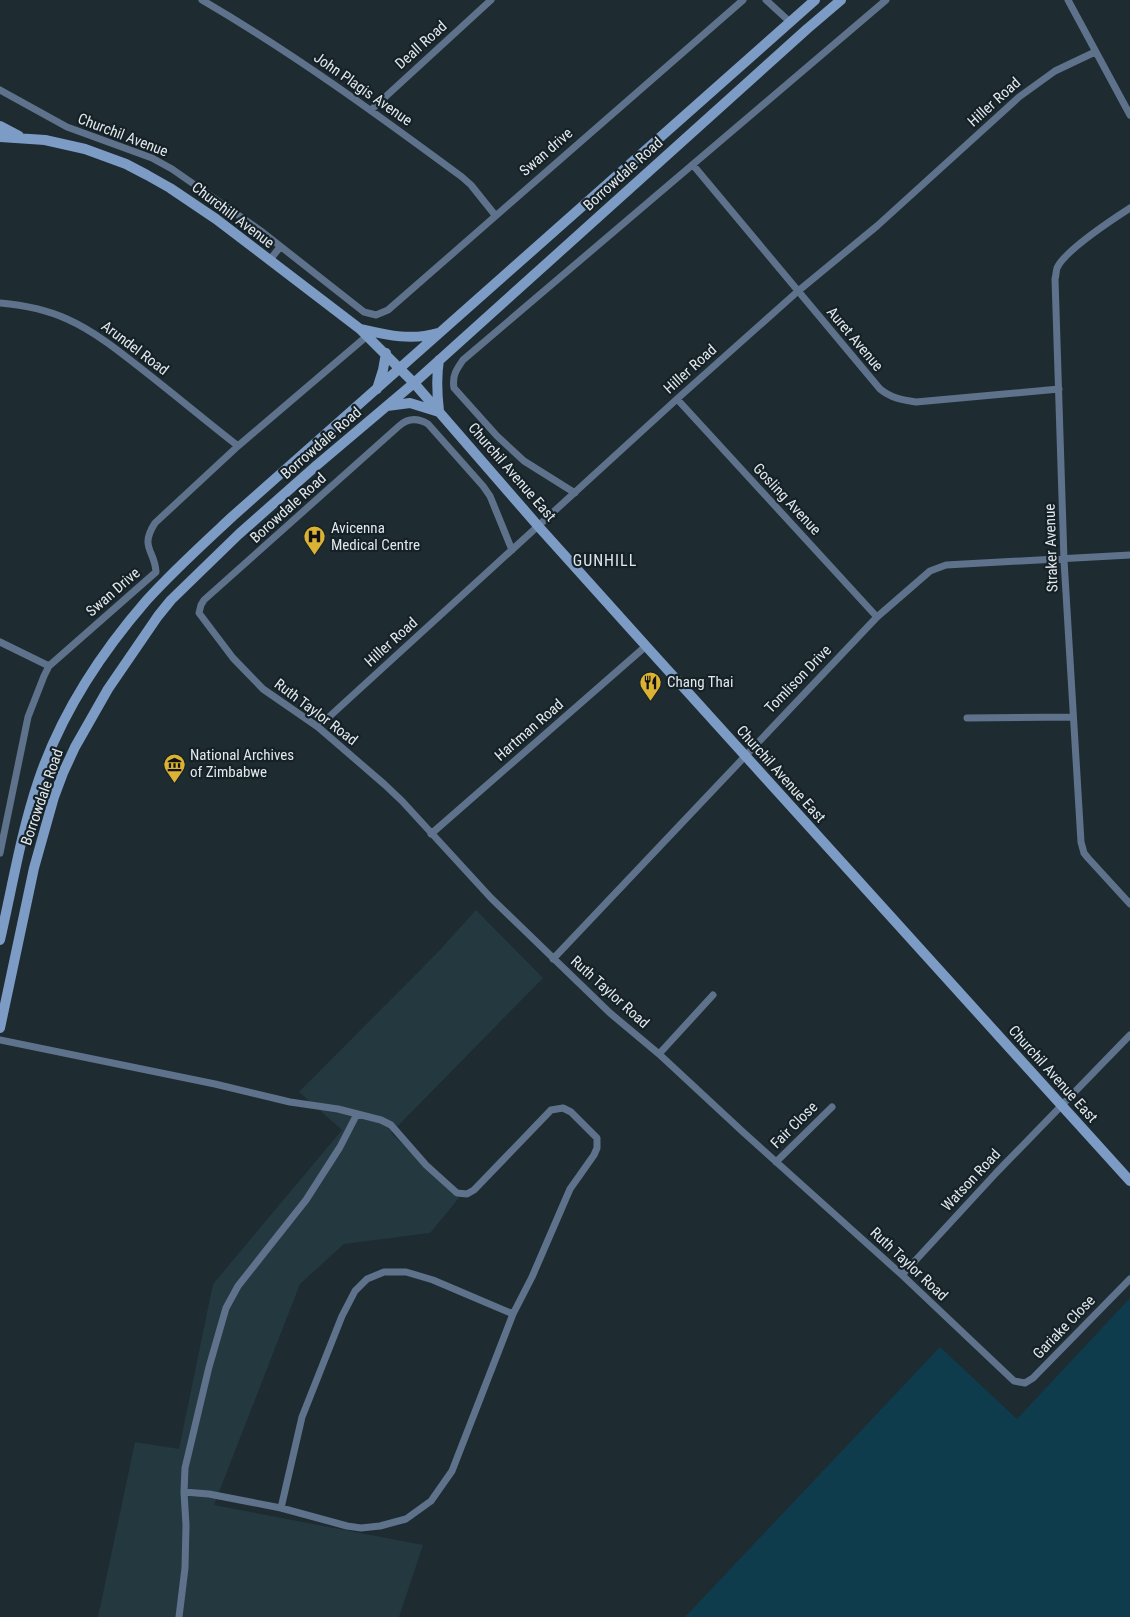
<svg xmlns="http://www.w3.org/2000/svg" width="1130" height="1617" viewBox="0 0 1130 1617" font-family="'Roboto Condensed',sans-serif">
	<style>
		.built { fill: #243840 }
		.green { fill: #0f3c4d }
		.lines { fill: none; stroke-linecap: round; stroke-linejoin: round }
		.street { stroke: #5f728c; stroke-width: 7 }
		.secondary { stroke: #7d9cc5; stroke-width: 10 }
		.labels { text-anchor: middle; stroke-width: 4.5; stroke-linejoin: round; paint-order: stroke }
		.street-label { font-size: 15px; fill: #e0e8ec; stroke: #152127 }
		.poi-label { font-size: 15px; fill: #e0e8ec; stroke: #152127; text-anchor: start }
		.neighbourhood-label { font-size: 16px; letter-spacing: 1px; fill: #e0e8ec; stroke: #152127 }
	</style>
	<rect width="100%" height="100%" fill="#1e2b31"/>
	<path class="built" d="M476,910L543,978L391,1133L459,1198L430,1233L344,1244L300,1284L214,1505L423,1545L399,1617H98L135,1442L179,1449L213,1284L342,1130L299,1092L438,952Z"/>
	<path class="green" d="M1130,1298V1617H685L940,1347L1017,1419Z"/>
	<g class="lines">
		<path class="street" d="M202,0C293,53 378,115 462,177L471,185L495,215
			M766,0L790,22
			M1068,0L1130,115
			M0,90L67,127L152,158L172,169L261,231L364,312L376,315L388,310L743,0
			M371,110L491,0
			M693,165L880,389C891,398 902,400 916,402L1059,389
			M1130,208C1113,219 1065,250 1057,268C1056,271 1056,276 1055,279L1064,560L1081,842L1084,853L1088,858L1130,904
			M269,261L280,247
			M0,303C23,305 45,309 67,319C94,331 119,351 143,370C175,395 206,421 238,446
			M677,399L877,617
			M575,493L524,461L497,436L454,388C452,376 456,370 463,360L886,0
			M512,550L490,496L483,486L428,424C418,418 408,418 399,426L204,600L201,605L199,613L233,658L263,689L318,727L384,784L402,801L491,898L610,1013L659,1054L743,1132L902,1275L1014,1381L1025,1383L1033,1378L1130,1279
			M0,642L49,666
			M967,718L1073,717
			M318,727L677,399L797,292L877,226L1019,97L1055,71L1095,52
			M431,834L646,646
			M0,853L28,717L44,676L49,666L156,572C155,550 139,548 155,523L238,446L367,336
			M553,959L877,617L930,571L946,565L1130,555
			M0,1040L215,1084L290,1102L338,1109L381,1120L391,1125L426,1165L457,1193L467,1194L474,1190L551,1110L563,1108L571,1112L597,1138V1148L594,1155L570,1189L532,1277L513,1314L433,1280L406,1272H384L367,1279L355,1291L342,1316L302,1417L281,1508
			M659,1054L713,995
			M776,1162L832,1107
			M902,1275L996,1173L1130,1035
			M184,1492L209,1494L281,1508L347,1526L361,1528L380,1526L406,1519L431,1501L452,1471L513,1314
			M179,1617L185,1568L186,1525L184,1492L185,1468L209,1367L226,1308L238,1286L306,1200L340,1147L357,1114"/>
		<path class="secondary" d="M0,126L19,136
			M0,137L45,140L85,149L126,164L147,175L170,188L216,219L360,329L414,383L539,527L646,646L1130,1181
			M361,329C387,335 411,341 438,333
			M439,360C436,378 437,394 439,411
			M377,389L383,370L386,353
			M387,406L410,403L439,412
			M0,940C12,888 21,833 38,782C60,716 101,653 146,601C173,571 203,544 233,516L815,0
			M0,1028L34,868L54,797L63,773L75,747L108,689L158,616L171,600L239,534L317,465L414,383L807,29L841,0"/>
	</g>
	<defs>
		<symbol id="hospital-pin" viewBox="-11 -11 22 30"><path d="M0 17L-7.5 6A9.5 9.5 0 1 1 7.5 6Z" fill="#dbb233" stroke="#152127"/><path d="M-5-5h3v3.5h4V-5h3V5h-3V1.5h-4V5h-3Z" fill="#111"/></symbol>
		<symbol id="restaurant-pin" viewBox="-11 -11 22 30"><path d="M0 17L-7.5 6A9.5 9.5 0 1 1 7.5 6Z" fill="#dbb233" stroke="#152127"/><path d="M-5-6h1v4h1v-4h1v4h1v-4h1v5L-1.5 .5V6h-2V.5L-5-1ZM5-6V6H3V1.5H1.5Q1.5-4 5-6Z" fill="#111"/></symbol>
		<symbol id="museum-pin" viewBox="-11 -11 22 30"><path d="M0 17L-7.5 6A9.5 9.5 0 1 1 7.5 6Z" fill="#dbb233" stroke="#152127"/><path d="M0-6L6-3V-2H-6V-3ZM-5-1h2V3h-2ZM-1-1h2V3h-2ZM3-1h2V3H3ZM-6 4H6V6H-6Z" fill="#111"/></symbol>
	</defs>
	<g fill-rule="evenodd">
		<use href="#hospital-pin" x="302" y="524" width="25" height="34"/>
		<use href="#restaurant-pin" x="638" y="670" width="25" height="34"/>
		<use href="#museum-pin" x="162" y="752" width="25" height="34"/>
	</g>
	<g class="labels">
		<g class="street-label">
			<text transform="translate(421 45) rotate(-42)" y="5">Deall Road</text>
			<text transform="translate(363 89) rotate(35)" y="5">John Plagis Avenue</text>
			<text transform="translate(994 102) rotate(-42)" y="5">Hiller Road</text>
			<text transform="translate(123 135) rotate(21)" y="5">Churchil Avenue</text>
			<text transform="translate(546 152) rotate(-41)" y="5">Swan drive</text>
			<text transform="translate(623 174) rotate(-42)" y="5">Borrowdale Road</text>
			<text transform="translate(233 215) rotate(37)" y="5">Churchill Avenue</text>
			<text transform="translate(855 339) rotate(50)" y="5">Auret Avenue</text>
			<text transform="translate(135 348) rotate(37)" y="5">Arundel Road</text>
			<text transform="translate(690 369) rotate(-42)" y="5">Hiller Road</text>
			<text transform="translate(321 443) rotate(-41)" y="5">Borrowdale Road</text>
			<text transform="translate(512 472) rotate(49)" y="5">Churchil Avenue East</text>
			<text transform="translate(787 499) rotate(47)" y="5">Gosling Avenue</text>
			<text transform="translate(288 508) rotate(-42)" y="5">Borowdale Road</text>
			<text transform="translate(1051 548) rotate(-92)" y="5">Straker Avenue</text>
			<text transform="translate(113 592) rotate(-41)" y="5">Swan Drive</text>
			<text transform="translate(391 642) rotate(-42)" y="5">Hiller Road</text>
			<text transform="translate(798 679) rotate(-46)" y="5">Tomlison Drive</text>
			<text transform="translate(316 712) rotate(37)" y="5">Ruth Taylor Road</text>
			<text transform="translate(529 730) rotate(-41)" y="5">Hartman Road</text>
			<text transform="translate(781 774) rotate(48)" y="5">Churchil Avenue East</text>
			<text transform="translate(42 797) rotate(-71)" y="5">Borrowdale Road</text>
			<text transform="translate(610 992) rotate(42)" y="5">Ruth Taylor Road</text>
			<text transform="translate(1053 1074) rotate(48)" y="5">Churchil Avenue East</text>
			<text transform="translate(794 1125) rotate(-45)" y="5">Fair Close</text>
			<text transform="translate(971 1180) rotate(-47)" y="5">Watson Road</text>
			<text transform="translate(909 1264) rotate(43)" y="5">Ruth Taylor Road</text>
			<text transform="translate(1064 1327) rotate(-46)" y="5">Gariake Close</text>
		</g>
		<g class="poi-label">
			<text x="331" y="533">Avicenna<tspan x="331" dy="17">Medical Centre</tspan></text>
			<text x="667" y="687">Chang Thai</text>
			<text x="190" y="760">National Archives<tspan x="190" dy="17">of Zimbabwe</tspan></text>
		</g>
		<g class="neighbourhood-label">
			<text x="605" y="566">GUNHILL</text>
		</g>
	</g>
</svg>
